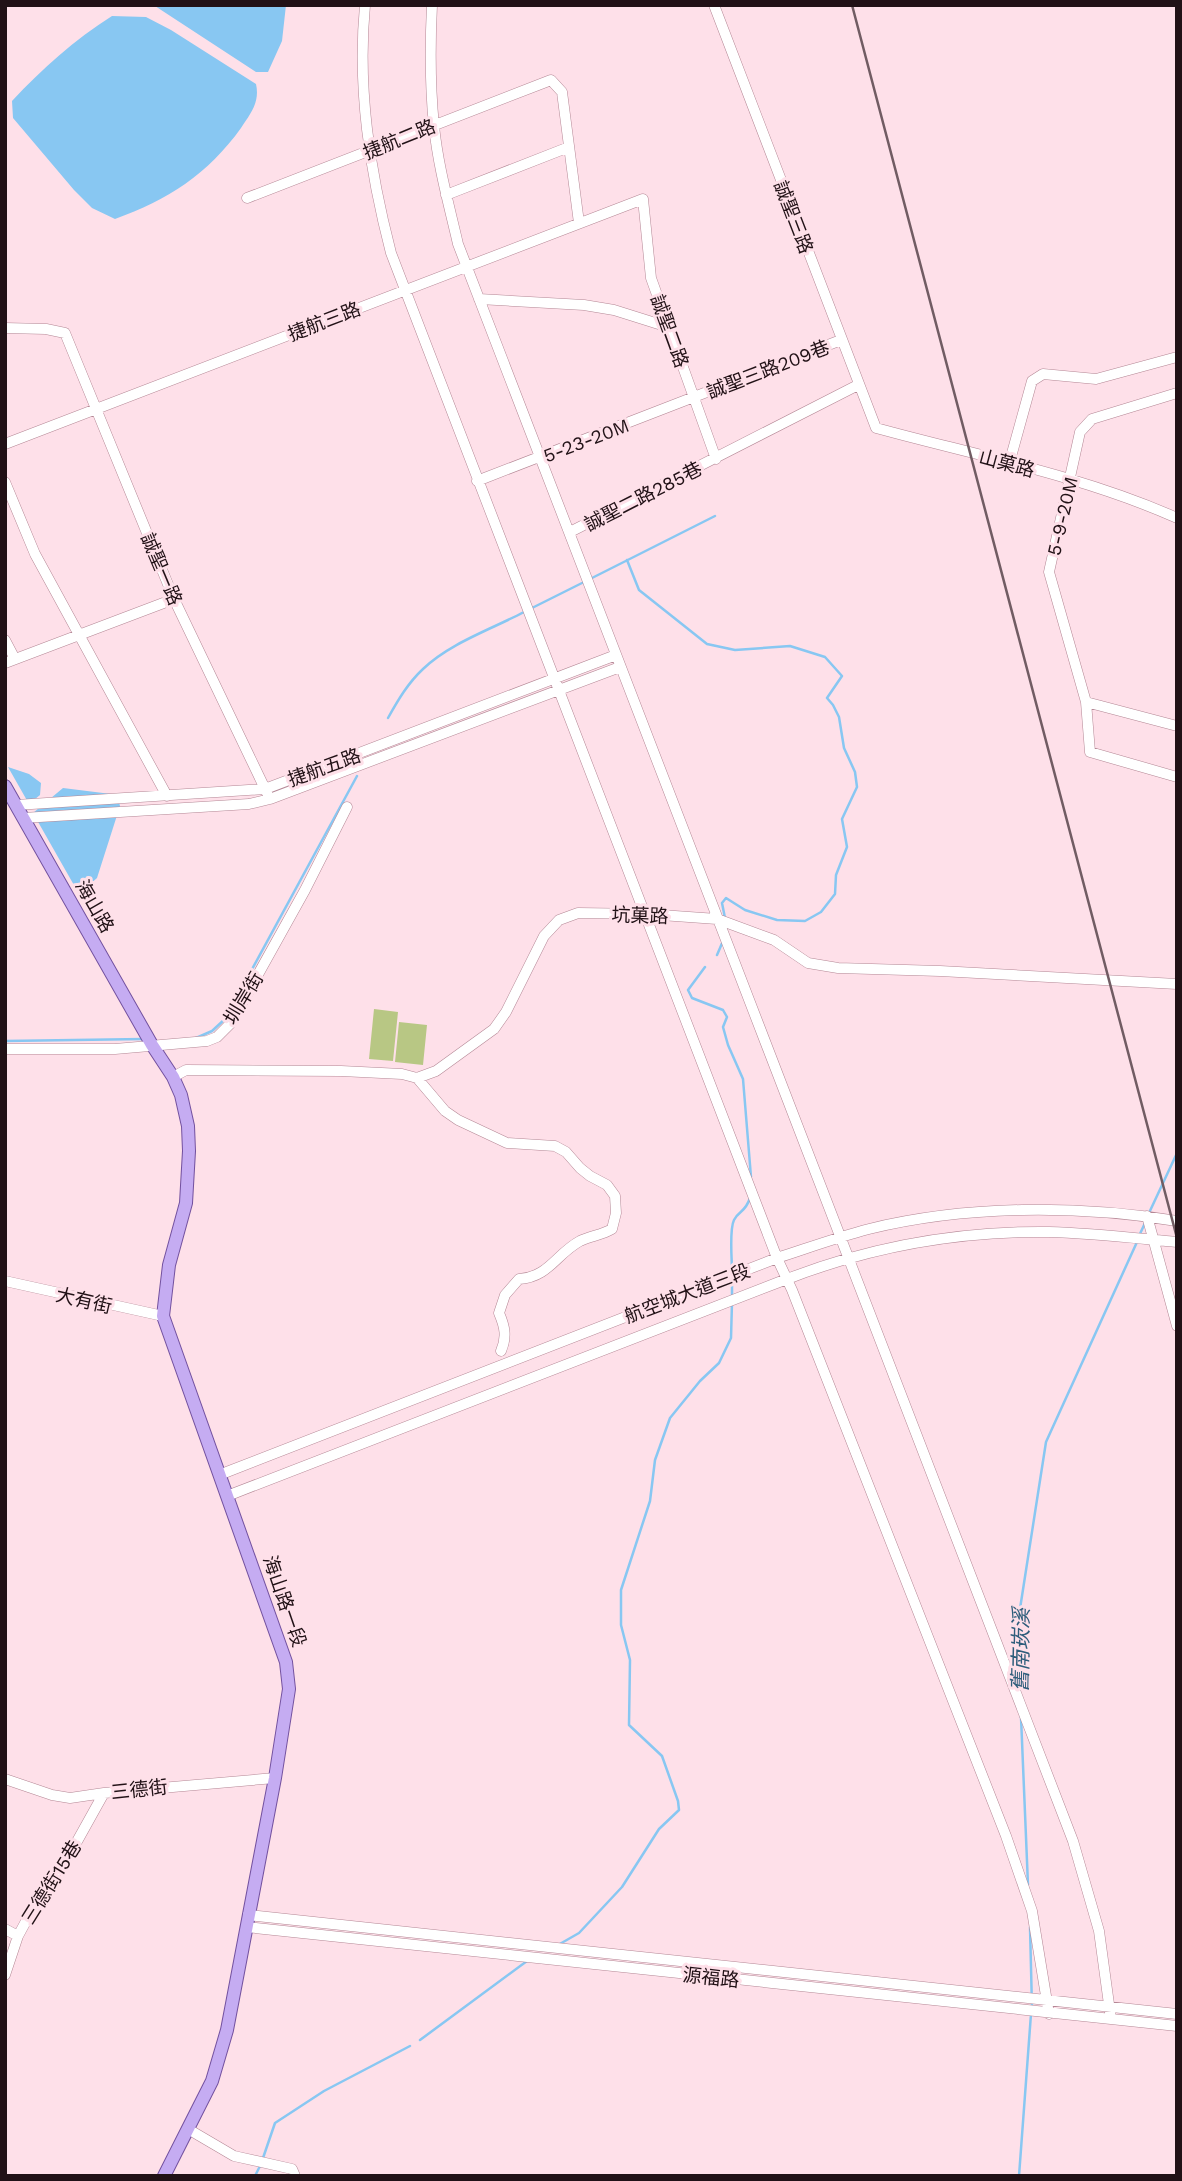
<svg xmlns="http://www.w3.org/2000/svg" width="1182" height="2181" viewBox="0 0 1182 2181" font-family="'Work Sans','Noto Sans TC',sans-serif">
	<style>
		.green { fill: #b8c784 }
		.water { fill: #88c7f2 }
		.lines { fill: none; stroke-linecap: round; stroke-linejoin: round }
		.stream { stroke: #88c7f2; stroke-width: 2.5 }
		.minor-casing { stroke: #b48795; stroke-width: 11 }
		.major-casing { stroke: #73519f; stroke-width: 14 }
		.minor { stroke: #fff; stroke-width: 10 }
		.major { stroke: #c5acf2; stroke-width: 12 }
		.rail { stroke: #715c63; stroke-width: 2.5 }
		.labels { text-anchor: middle; stroke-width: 6; stroke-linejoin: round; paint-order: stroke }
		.street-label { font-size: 19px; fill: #211116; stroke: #fee0e9 }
		.water-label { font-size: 21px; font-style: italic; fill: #2e5d7b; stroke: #fee0e9 }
	</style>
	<rect width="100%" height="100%" fill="#fee0e9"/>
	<path class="green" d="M374,1009L398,1012L393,1061L369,1059Z
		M399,1022L427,1025L423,1065L395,1062Z"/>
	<path class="water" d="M286,5L282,41L268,72H256L155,6Z
		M112,16L146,17L171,30L256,84C260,102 251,113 241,128C208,174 168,200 115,219L92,208L74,190L13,118L12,101C43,68 74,40 112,16Z
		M8,767L29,774L41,783L40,795L29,804Z
		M63,788L111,794L118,798L120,806L97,878L79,894L33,813Z"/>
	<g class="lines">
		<path class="stream" d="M627,560L639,590L707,644L735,650L790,646L825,657L842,676L827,698L833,705L839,717L844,748L855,772L857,787L842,819L847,847L836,875L835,894L821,912L805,921L777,920L745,910L726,898L722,903L725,918
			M590,579L715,516
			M530,609L584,582
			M388,718C398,700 408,683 423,669C450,643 492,629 524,612
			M717,955L723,941
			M705,967L688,990L692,998L723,1010L727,1017L723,1027L728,1045L743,1079L751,1177
			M196,1038L212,1031L225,1019L357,776
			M5,1041L144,1039
			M1149,1213L1177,1153
			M1139,1236L1145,1223
			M732,1271C732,1259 729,1230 734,1220C739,1210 745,1213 750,1198
			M732,1278V1296
			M1020,1689L1017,1628L1046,1442L1137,1242
			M1021,1717L1028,1885
			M1030,1927L1032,2008
			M558,1945L579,1933L622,1887L659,1829L679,1810L678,1801L662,1756L629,1725L630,1660L621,1625V1590L650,1501L655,1460L670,1418L700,1381L719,1363L731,1338L732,1302
			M420,2040L527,1961
			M263,2158L275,2123L324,2091L410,2046
			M255,2176L261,2164
			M1019,2176L1031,2014"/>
		<defs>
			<path id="minor" d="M365,5C357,89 370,172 391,253L777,1258L792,1290L1006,1836L1032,1911L1049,2014
				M432,5C430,45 430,86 434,126C438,166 449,205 458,244L1073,1841L1099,1931L1111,2019
				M714,5L876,428C975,455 1083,476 1177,518
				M446,195L569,147
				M247,198L551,80L562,92L579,223
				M479,299L584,305L614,310L668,327
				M5,328L46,329L65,333L174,599L267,793
				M1177,393L1092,419L1080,432L1049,572L1086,702L1090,752L1177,777
				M5,444L643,199L651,278L716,459
				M1009,464L1032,381L1043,374L1096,379L1177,357
				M477,481L841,340
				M5,482L35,554L167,796
				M570,532L858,385
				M5,640L15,659
				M5,663L174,599
				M1086,702L1177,726
				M16,805L265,789L616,655
				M23,818L249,804L270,799L620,667
				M5,1049H115L207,1041L217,1037L231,1023L305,890L347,807
				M173,1077L186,1070L341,1071L402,1074L417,1078L436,1071L494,1029L506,1012L544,936L559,920L578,913L647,914L717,919L774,940L808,963L838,968L940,971L1177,984
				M417,1078L445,1111L458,1120L507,1143L555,1146L566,1152L580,1168L590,1176L607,1185L615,1196L616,1213L612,1229C602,1235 590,1236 580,1241C556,1254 549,1277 519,1279L505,1295L499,1313C505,1327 507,1337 501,1351
				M1147,1216L1177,1326
				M5,1281L163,1316
				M219,1475L777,1258C808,1248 838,1237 869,1229C967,1205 1077,1205 1177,1221
				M227,1496L787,1279C870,1247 960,1231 1049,1232C1091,1233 1134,1238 1177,1242
				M5,1779L52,1795L70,1798L104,1793L275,1778
				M248,1915L1177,2014
				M246,1927L1177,2026
				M5,1929L18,1936
				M5,1975L18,1936L44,1888L70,1854L104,1793
				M188,2129L234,2156L292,2169L295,2176"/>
			<path id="major" d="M5,786L152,1045L173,1077L181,1095L188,1126L189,1151L186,1203L169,1265L163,1316L286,1662L289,1689L275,1778L227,2030L212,2081L164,2176"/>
		</defs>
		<use href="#minor" class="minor-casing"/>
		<use href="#major" class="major-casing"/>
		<use href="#minor" class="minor"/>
		<use href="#major" class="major"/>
		<path class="rail" d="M852,5L1177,1238"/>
	</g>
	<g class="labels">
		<g class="street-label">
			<text transform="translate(399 139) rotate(-22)" y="7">捷航二路</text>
			<text transform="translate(794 217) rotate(69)" y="7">誠聖三路</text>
			<text transform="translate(324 321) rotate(-21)" y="7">捷航三路</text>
			<text transform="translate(670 331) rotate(70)" y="7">誠聖二路</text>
			<text transform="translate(768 369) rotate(-21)" y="7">誠聖三路209巷</text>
			<text transform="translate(586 440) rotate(-21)" y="7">5-23-20M</text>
			<text transform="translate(1007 463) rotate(15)" y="7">山菓路</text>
			<text transform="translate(643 496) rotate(-27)" y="7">誠聖二路285巷</text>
			<text transform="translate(1062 516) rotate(-77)" y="7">5-9-20M</text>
			<text transform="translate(162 569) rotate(67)" y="7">誠聖一路</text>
			<text transform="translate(324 767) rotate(-20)" y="7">捷航五路</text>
			<text transform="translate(95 906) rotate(60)" y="7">海山路</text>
			<text transform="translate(640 915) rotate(2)" y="7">坑菓路</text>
			<text transform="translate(243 998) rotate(-59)" y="7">圳岸街</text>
			<text transform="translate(687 1293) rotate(-21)" y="7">航空城大道三段</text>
			<text transform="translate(84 1300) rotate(13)" y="7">大有街</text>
			<text transform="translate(285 1601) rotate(71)" y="7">海山路一段</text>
			<text transform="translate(139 1789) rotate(-6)" y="7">三德街</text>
			<text transform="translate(51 1882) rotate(-58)" y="7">三德街15巷</text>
			<text transform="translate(711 1977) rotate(6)" y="7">源福路</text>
		</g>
		<g class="water-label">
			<text transform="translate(1021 1650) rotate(-89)" y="7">舊南崁溪</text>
		</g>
	</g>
	<rect width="1182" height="2181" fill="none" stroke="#211116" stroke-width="14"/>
</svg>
